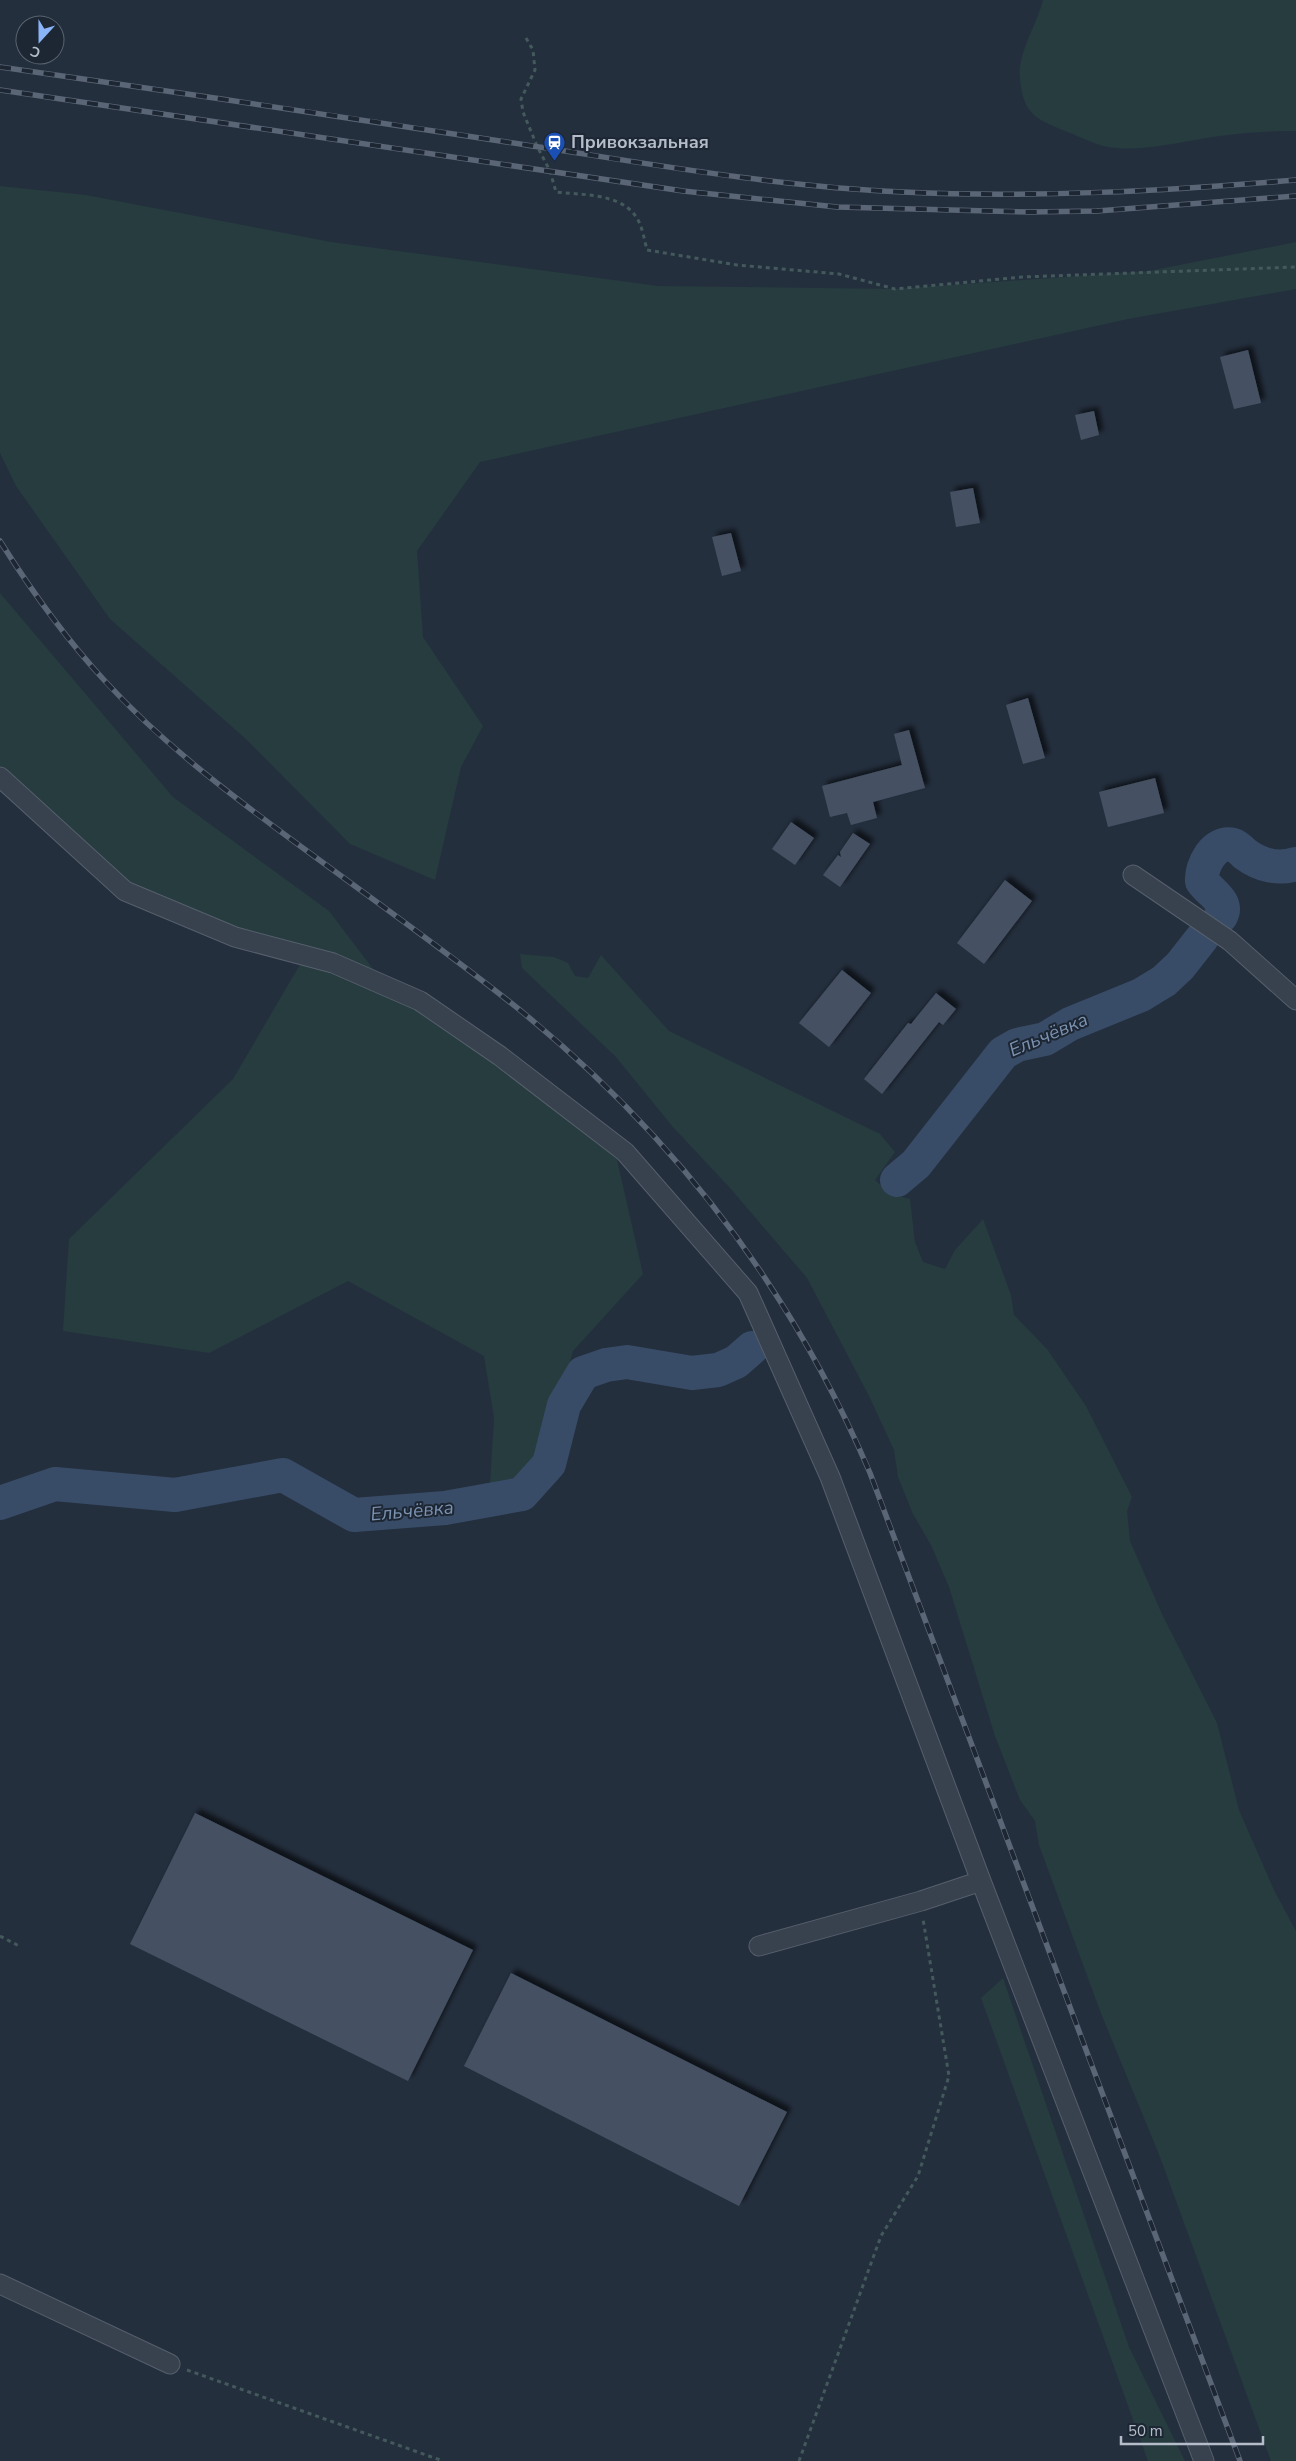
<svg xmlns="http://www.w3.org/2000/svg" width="1296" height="2461" viewBox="0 0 1296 2461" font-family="'Nunito Sans',sans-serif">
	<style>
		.green { fill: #263c3f }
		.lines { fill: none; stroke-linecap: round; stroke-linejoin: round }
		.river { stroke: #394c67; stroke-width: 34 }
		.building { fill: #455162; filter: url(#shadow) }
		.minor-casing { stroke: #565f6c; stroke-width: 21 }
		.path { stroke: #44595c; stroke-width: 3; stroke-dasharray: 4 4; stroke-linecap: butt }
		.minor { stroke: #38414e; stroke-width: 19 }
		.rail-casing { stroke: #5a6575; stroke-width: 5.5 }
		.rail { stroke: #1d2633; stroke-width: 4; stroke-dasharray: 11; stroke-linecap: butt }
		.labels { text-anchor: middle; stroke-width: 4; stroke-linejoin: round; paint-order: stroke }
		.poi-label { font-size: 18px; font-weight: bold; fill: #b4bcc9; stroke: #1d2633; text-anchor: start }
		.water-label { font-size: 19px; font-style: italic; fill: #7c92b1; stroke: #1d2633 }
	</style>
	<defs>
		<filter id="shadow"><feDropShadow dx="4.5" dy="-4.5" stdDeviation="2.5" flood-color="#0009"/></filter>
	</defs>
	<rect width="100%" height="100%" fill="#242f3e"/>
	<path class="green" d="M1043,0H1296V131C1273,131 1251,132 1228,135C1189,139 1147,153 1108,147C1093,144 1079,136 1065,131C1036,119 1023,114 1020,79C1017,53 1037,25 1043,0Z
		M0,186L86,195L331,242L658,286L895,289L1149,271L1296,242V289L1128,319L480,462L417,551L423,637L483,726L461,767L435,880L350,844L247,740L110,619L16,486L0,453Z
		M0,593L173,797L329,911L386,986L613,1142L643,1274L573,1351L540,1475L489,1500L494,1418L484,1356L348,1281L209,1353L63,1331L69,1239L233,1079L305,956L125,891L0,777Z
		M520,954L554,957L568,963L575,976L588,978L601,955L669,1031L880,1134L895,1152L875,1180L890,1194L910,1199L915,1242L923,1262L945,1269L955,1250L983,1219L1011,1295L1014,1315L1047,1349L1086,1406L1132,1497L1127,1511L1130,1541L1162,1614L1217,1723L1239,1810L1274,1890L1296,1931V2461H1271L1160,2157L1102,2016L1039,1845L1035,1821L1020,1800L995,1736L949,1587L931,1545L913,1514L898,1477L894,1450L869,1396L807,1278L730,1188L672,1126L616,1057L522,968Z
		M1003,1978L1129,2347L1185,2461H1148L981,1998Z"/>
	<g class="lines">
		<path class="river" d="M1221,916C1229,901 1210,893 1202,881C1201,866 1214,840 1233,845C1237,846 1242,851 1245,854C1260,865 1278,870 1296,864
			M897,1180L916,1164L1003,1053L1017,1045L1045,1039L1070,1024L1141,995L1164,981L1180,966L1202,938
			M0,1503L55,1484L175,1495L283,1475L354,1515L445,1508L522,1494L549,1464L564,1405L583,1373L606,1365L627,1362L692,1373L718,1370L736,1362L752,1348"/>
	</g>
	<path class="building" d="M1248,350L1261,403L1234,409L1220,357Z
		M1094,411L1099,435L1081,440L1075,415Z
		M973,488L980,523L956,527L950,492Z
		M731,533L741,571L722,576L712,537Z
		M1028,698L1045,758L1023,764L1006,705Z
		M909,730L925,788L873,802L877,818L851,825L847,813L830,817L822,786L902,765L894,734Z
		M1155,778L1164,813L1108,827L1099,792Z
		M791,822L814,838L795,865L772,849Z
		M853,833L870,844L840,887L823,875L838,855L841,857L840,852Z
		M1005,880L1032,901L984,964L957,943Z
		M842,970L871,993L829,1047L799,1023Z
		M936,993L956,1009L943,1025L939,1022L882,1094L864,1079L908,1023L911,1024Z
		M195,1813L473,1950L408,2081L130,1944Z
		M511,1973L787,2112L739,2206L464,2066Z"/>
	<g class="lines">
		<defs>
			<path id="minor" d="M0,777L125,891L235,937L333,963L420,1001L500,1056L625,1152L748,1293L830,1477L981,1881L1204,2461
				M1133,875L1230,941L1296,1000
				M759,1946L921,1901L981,1881
				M0,2284L170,2364"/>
		</defs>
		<use href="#minor" class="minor-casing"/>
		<path class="path" d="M526,38L533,50L535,70L521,99L523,112L537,146L550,171L556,192C580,195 617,193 634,214C642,223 644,239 647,250L737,265L839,274L895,289L1022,277L1296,267
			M0,1936L21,1947
			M187,2370L443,2461
			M799,2461L881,2236L918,2176L949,2076L923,1919"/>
		<use href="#minor" class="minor"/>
		<defs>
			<path id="rail" d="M0,67C167,91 333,115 500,141C634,161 766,186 903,192C1034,198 1165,191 1296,180
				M0,90L683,191L837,207L1030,212L1097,211L1296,196
				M0,541C31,590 65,638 105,681C159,740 223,789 288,837C361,891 435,943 506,999C667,1126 790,1285 870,1473L1240,2461"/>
		</defs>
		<use href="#rail" class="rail-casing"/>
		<use href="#rail" class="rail"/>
	</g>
	<defs>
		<symbol id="station-pin" viewBox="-11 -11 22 30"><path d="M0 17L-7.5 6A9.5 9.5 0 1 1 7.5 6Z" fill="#1a4fb4" stroke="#1d2633"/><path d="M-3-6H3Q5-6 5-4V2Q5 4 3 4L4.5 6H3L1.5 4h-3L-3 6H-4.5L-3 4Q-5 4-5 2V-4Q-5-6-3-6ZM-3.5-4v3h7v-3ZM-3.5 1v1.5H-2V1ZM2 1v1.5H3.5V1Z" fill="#fff"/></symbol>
	</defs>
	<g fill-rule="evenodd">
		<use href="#station-pin" x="542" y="130" width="25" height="34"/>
	</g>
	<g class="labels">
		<g class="poi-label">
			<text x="571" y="148">Привокзальная</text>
		</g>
		<g class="water-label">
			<text transform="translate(1048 1034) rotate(-23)" y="7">Ельчёвка</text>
			<text transform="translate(412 1510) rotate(-5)" y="7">Ельчёвка</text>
		</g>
	</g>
	<g transform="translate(40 40) rotate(201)"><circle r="24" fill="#1d2633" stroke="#59626f"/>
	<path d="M0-4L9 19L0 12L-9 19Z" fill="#8ab4f8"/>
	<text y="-8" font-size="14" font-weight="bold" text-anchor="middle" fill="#b4bcc9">С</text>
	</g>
	<path d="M1121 2436v8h142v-8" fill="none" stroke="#b4bcc9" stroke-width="2.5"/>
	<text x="1128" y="2436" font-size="15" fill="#b4bcc9" stroke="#1d2633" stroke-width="4" paint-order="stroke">50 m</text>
</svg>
